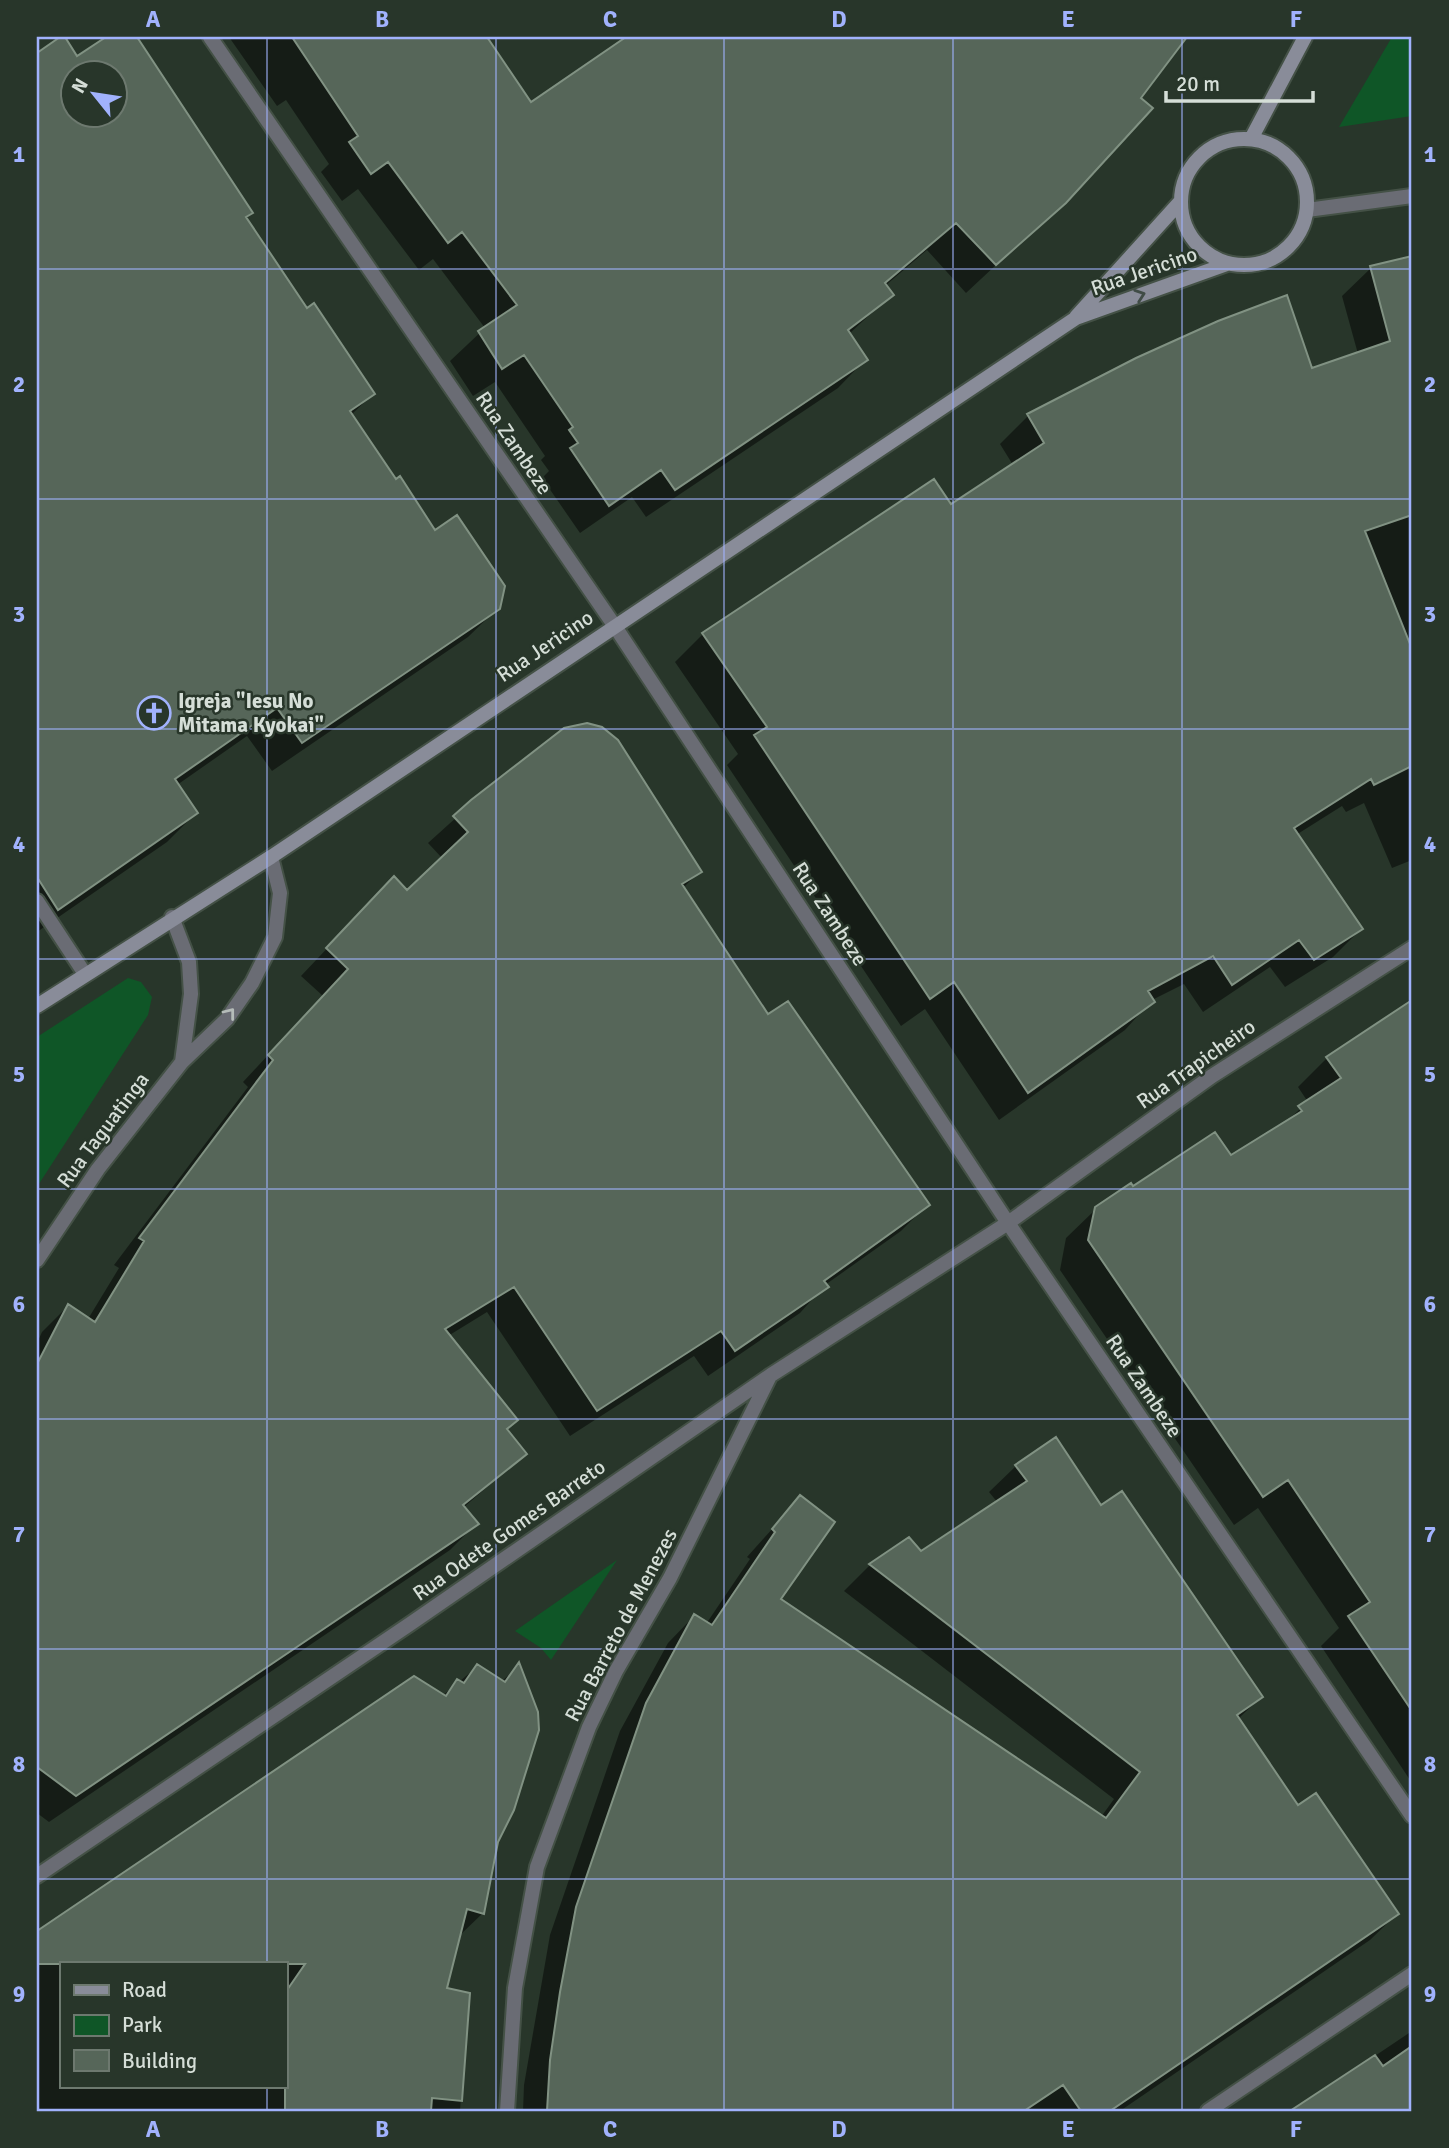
<svg xmlns="http://www.w3.org/2000/svg" width="1449" height="2148" viewBox="0 0 1449 2148" font-family="Signika,sans-serif">
	<style>
		.green { fill: #0f5627 }
		.shadow { fill: #0007; fill-rule: evenodd }
		.building { fill: #566659; stroke: #819283; stroke-width: 2; fill-rule: evenodd }
		.lines { fill: none; stroke-linecap: round; stroke-linejoin: round }
		.lane-casing { stroke: #445146; stroke-width: 18 }
		.street-casing { stroke: #445146; stroke-width: 18 }
		.secondary-casing { stroke: #445146; stroke-width: 18 }
		.lane { stroke: #6a6c74; stroke-width: 14 }
		.street { stroke: #6a6c74; stroke-width: 14 }
		.secondary { stroke: #898c99; stroke-width: 14 }
		.oneway { stroke: #404c46 }
		.oneway2 { stroke: #b5bcb9 }
		.grid { fill: none; stroke: #a1b2fd; stroke-width: 2; stroke-opacity: 0.55 }
		.labels { text-anchor: middle; stroke-width: 5; stroke-linejoin: round; paint-order: stroke }
		.street-label { font-size: 21px; fill: #d5ded7; stroke: #28362a }
		.poi-label { font-size: 21px; font-weight: bold; fill: #d5ded7; stroke: #28362a; text-anchor: start }
		.neatline { fill: none; stroke: #a1b2fd; stroke-width: 2.5 }
		.grid-label { font-size: 23px; text-anchor: middle; font-weight: bold; fill: #a1b2fd }
	</style>
	<rect width="100%" height="100%" fill="#28362a"/>
	<path class="green" d="M1392,37H1412V116L1339,127Z
		M128,978L141,982L152,997L148,1015L37,1187V1037Z
		M617,1560L551,1660L541,1648L515,1631Z"/>
	<path class="shadow" d="M63,37L76,58L109,37H135L250,212L245,218L307,311L373,394L351,415L395,481L498,608L468,637L272,771L247,736L177,785L196,813L167,842L37,932V55ZM74,74H116V116H74Z
		M229,37H492L487,40L531,104L630,37L1184,38L1071,195L966,293L927,250L885,286L891,295L849,334L866,359L838,388L646,517L632,497L580,533L542,478L549,471L541,460L545,456L495,382L473,396L450,361L485,328L433,259L419,270L358,189L342,201L321,172L329,164L286,100L277,106Z
		M1412,258V860L1392,868L1364,803L1346,812L1342,806L1296,835L1361,929L1333,957L1285,987L1270,967L1203,1012L1184,984L1152,1000L1125,1030L999,1120L925,1009L901,1026L727,765L738,754L675,662L703,634L950,507L1013,465L1000,444L1028,416L1311,370L1358,354L1342,296L1371,268Z
		M565,730L700,871L683,888L768,1016L927,1205L901,1231L825,1285L800,1313L708,1376L694,1356L570,1436L487,1312L448,1336L506,1430L525,1454L463,1508L476,1524L450,1550L49,1822L37,1813V1343L42,1332L68,1306L88,1319L119,1268L114,1265L248,1087L243,1082L323,996L301,976L368,905L407,892L443,859L428,843L510,769Z
		M1412,1002V1783L1321,1646L1339,1628L1258,1508L1234,1525L1060,1270L1066,1238L1096,1209L1133,1189L1230,1157L1281,1126L1308,1102L1298,1087L1327,1058Z
		M1016,1466L1101,1507L1261,1697L1238,1719L1298,1808L1397,1914L1370,1940L1120,2111H523L524,2085L550,1935L620,1731L668,1643L694,1616L706,1624L750,1559L747,1557L800,1498L779,1599L1101,1817L1114,1799L844,1591L870,1565L909,1539L920,1553L998,1503L989,1492Z
		M478,1666L501,1682L518,1666L497,1842L483,1913L458,1937L445,1989L468,1995L460,2111H37V1933L414,1678L442,1696ZM61,1964H285V2087H61Z
		M1412,2031V2111H1293Z"/>
	<path class="building" d="M60,37H65L77,56L106,37H137L253,213L246,217L307,308L314,303L375,394L350,411L396,479L400,476L435,530L457,515L505,586L500,609L302,743L277,708L175,779L198,813L58,910L37,877V53ZM74,74H116V116H74Z
		M292,37H487L531,102L626,37H1187L1141,98L1153,108L1066,203L996,265L956,223L885,283L894,295L848,330L868,360L675,490L661,470L609,506L570,448L578,443L569,430L573,427L524,355L502,369L478,331L517,305L462,232L448,243L388,162L371,174L349,142L358,136Z
		M1412,256V515L1365,531L1412,649V766L1374,785L1371,779L1294,828L1363,929L1314,960L1299,940L1232,985L1213,956L1148,991L1155,1002L1028,1093L954,982L930,999L754,735L767,727L702,633L934,479L951,504L1044,443L1027,414L1136,358L1218,321L1287,295L1312,368L1390,341L1370,266Z
		M587,723L602,727L618,740L702,872L682,884L768,1014L788,1001L930,1205L824,1281L829,1287L735,1351L721,1331L597,1411L514,1287L445,1329L518,1420L507,1429L527,1454L463,1505L479,1524L76,1796L37,1767V1364L68,1304L95,1322L144,1241L139,1238L273,1060L268,1055L348,969L326,948L394,876L407,890L468,832L453,816L471,800L564,728Z
		M1412,1000V1711L1348,1616L1370,1602L1288,1480L1263,1497L1088,1240L1095,1207L1131,1183L1133,1186L1215,1132L1231,1155L1302,1111L1298,1106L1341,1078L1326,1057Z
		M1056,1437L1101,1505L1122,1491L1263,1697L1237,1715L1298,1805L1316,1793L1399,1914L1110,2111H1081L1063,2085L1024,2111H547L550,2060L560,1992L576,1907L646,1703L694,1614L712,1625L775,1532L772,1529L800,1495L835,1522L781,1599L1106,1818L1140,1772L869,1564L909,1537L921,1551L1027,1481L1015,1465Z
		M519,1662L538,1712L539,1730L514,1810L498,1842L484,1914L467,1909L447,1988L470,1993L462,2101L432,2098L431,2111H285V1993L305,1964H37V1931L414,1676L446,1696L457,1679L464,1683L477,1664L505,1682Z
		M1412,2046V2111H1290L1375,2055L1383,2066Z"/>
	<g class="lines">
		<defs>
			<path id="lane" d="M37,901L85,974"/>
			<path id="street" d="M210,37L614,625L1008,1223L1412,1816
				M1307,210L1412,196
				M172,917L189,962L191,994L182,1062
				M37,1260L98,1169L182,1062L227,1019L252,983L275,937L280,893L271,857
				M37,1876L410,1624L771,1375L1008,1223L1212,1076L1412,948
				M507,2111L515,1988L537,1867L589,1727L616,1671L670,1578L770,1376
				M1208,2111L1412,1974"/>
			<path id="secondary" d="M1181 202a63 63 0 1 1 126 0a63 63 0 1 1-126 0Z
				M1251,139L1305,37
				M1076,317L1180,202
				M37,1006L271,857L1076,318L1227,264"/>
		</defs>
		<use href="#lane" class="lane-casing"/>
		<use href="#street" class="street-casing"/>
		<use href="#secondary" class="secondary-casing"/>
		<use href="#lane" class="lane"/>
		<use href="#street" class="street"/>
		<use href="#secondary" class="secondary"/>
	</g>
	<defs><path id="oneway-chevron" d="M-2-3.5L2.5 0L-2 3.5" fill="none" stroke-width="1.6" stroke-linecap="round" stroke-linejoin="round" transform="scale(1.75)"/></defs>
	<use class="oneway" href="#oneway-chevron" transform="translate(1140 295) rotate(-19)"/>
	<use class="oneway2" href="#oneway-chevron" transform="translate(230 1013) rotate(-52)"/>
	<path class="grid" d="M267,37V1964M496,37V2111M724,37V2111M953,37V2111M1182,37V2111M37,269H1412M37,499H1412M37,729H1412M37,959H1412M37,1189H1412M37,1419H1412M37,1649H1412M37,1879H1412M267,2087V2111"/>
	<defs>
		<symbol id="church-ring" viewBox="-11 -11 22 22"><circle r="9.5" fill="#28362a" stroke="#a1b2fd" stroke-width="1.5"/><path d="M-1.2-6h2.4v3.5h3.3v2.4h-3.3V6h-2.4V-.1h-3.3v-2.4h3.3Z" fill="#a1b2fd"/></symbol>
	</defs>
	<g fill-rule="evenodd">
		<use href="#church-ring" x="135" y="694" width="38" height="38"/>
	</g>
	<g class="labels">
		<g class="street-label">
			<text transform="translate(1144 271) rotate(-19)" y="7">Rua Jericino</text>
			<text transform="translate(514 443) rotate(56)" y="7">Rua Zambeze</text>
			<text transform="translate(545 646) rotate(-34)" y="7">Rua Jericino</text>
			<text transform="translate(830 914) rotate(57)" y="7">Rua Zambeze</text>
			<text transform="translate(1196 1064) rotate(-35)" y="7">Rua Trapicheiro</text>
			<text transform="translate(103 1130) rotate(-53)" y="7">Rua Taguatinga</text>
			<text transform="translate(1144 1386) rotate(56)" y="7">Rua Zambeze</text>
			<text transform="translate(509 1530) rotate(-35)" y="7">Rua Odete Gomes Barreto</text>
			<text transform="translate(621 1625) rotate(-62)" y="7">Rua Barreto de Menezes</text>
		</g>
		<g class="poi-label">
			<text x="178" y="708">Igreja "Iesu No<tspan x="178" dy="24">Mitama Kyokai"</tspan></text>
		</g>
	</g>
	<rect width="1449" height="2148" fill="none" stroke="#28362a" stroke-width="77"/>
	<rect x="60" y="1962" width="228" height="126" fill="#28362a" stroke="#6d796f" stroke-width="2"/>
	<rect x="74" y="1985" width="35" height="10" fill="#898c99" stroke="#6d796f" stroke-width="2"/>
	<text x="122" y="1997" font-size="21" fill="#d5ded7">Road</text>
	<rect x="74" y="2015" width="35" height="21" fill="#0f5627" stroke="#6d796f" stroke-width="2"/>
	<text x="122" y="2032" font-size="21" fill="#d5ded7">Park</text>
	<rect x="74" y="2050" width="35" height="21" fill="#566659" stroke="#6d796f" stroke-width="2"/>
	<text x="122" y="2068" font-size="21" fill="#d5ded7">Building</text>
	<g transform="translate(94 94) rotate(300)"><circle r="33" fill="#28362a" stroke="#6d796f" stroke-width="2"/>
	<path d="M0-5L12 26L0 18L-12 26Z" fill="#a1b2fd"/>
	<text y="-10" font-size="19" font-weight="bold" text-anchor="middle" fill="#d5ded7">N</text>
	</g>
	<path d="M1166 91v10h147v-10" fill="none" stroke="#d5ded7" stroke-width="3.5"/>
	<text x="1176" y="91" font-size="21" fill="#d5ded7" stroke="#28362a" stroke-width="5" paint-order="stroke">20 m</text>
	<rect x="38" y="38" width="1372" height="2072" class="neatline"/>
	<g class="grid-label">
		<text x="153" y="27">A</text>
		<text x="382" y="27">B</text>
		<text x="610" y="27">C</text>
		<text x="839" y="27">D</text>
		<text x="1068" y="27">E</text>
		<text x="1296" y="27">F</text>
		<text x="19" y="162">1</text>
		<text x="1430" y="162">1</text>
		<text x="19" y="392">2</text>
		<text x="1430" y="392">2</text>
		<text x="19" y="622">3</text>
		<text x="1430" y="622">3</text>
		<text x="19" y="852">4</text>
		<text x="1430" y="852">4</text>
		<text x="19" y="1082">5</text>
		<text x="1430" y="1082">5</text>
		<text x="19" y="1312">6</text>
		<text x="1430" y="1312">6</text>
		<text x="19" y="1542">7</text>
		<text x="1430" y="1542">7</text>
		<text x="19" y="1772">8</text>
		<text x="1430" y="1772">8</text>
		<text x="19" y="2002">9</text>
		<text x="1430" y="2002">9</text>
		<text x="153" y="2137">A</text>
		<text x="382" y="2137">B</text>
		<text x="610" y="2137">C</text>
		<text x="839" y="2137">D</text>
		<text x="1068" y="2137">E</text>
		<text x="1296" y="2137">F</text>
	</g>
</svg>
